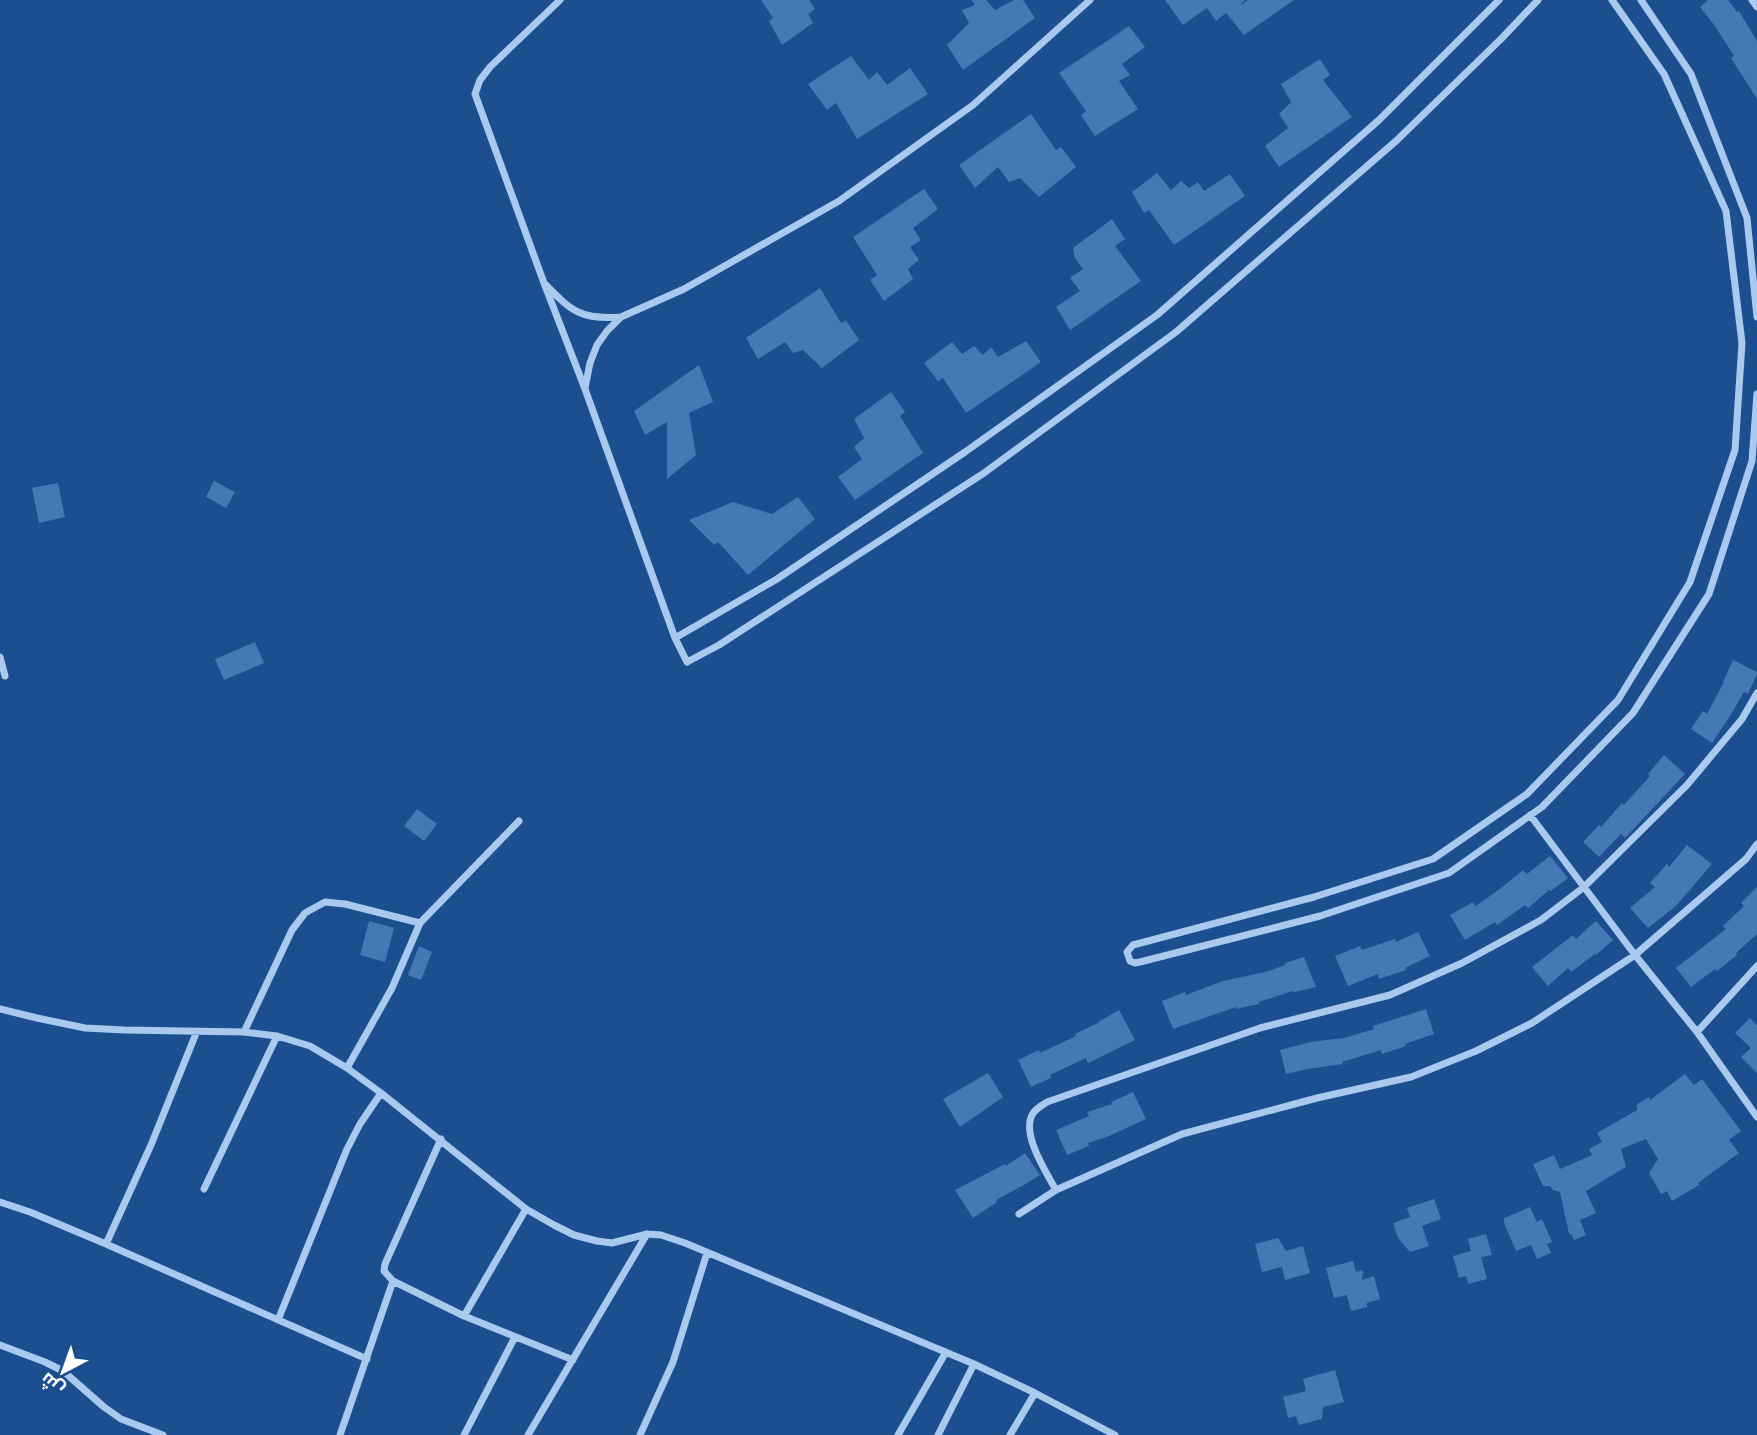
<svg xmlns="http://www.w3.org/2000/svg" width="1757" height="1435" viewBox="0 0 1757 1435" font-family="Mulish,Cairo,sans-serif">
	<style>
		.building { fill: #4478b7 }
		.lines { fill: none; stroke-linecap: round; stroke-linejoin: round }
		.minor { stroke: #a9c9ee; stroke-width: 7 }
	</style>
	<rect width="100%" height="100%" fill="#1b4f8f"/>
	<path class="building" d="M761,0H809L815,9L808,14L813,23L782,45L769,21L773,18Z
		M972,0H986L995,10L1014,0H1023L1035,18L963,70L947,45L969,23L962,10L975,5Z
		M1165,0H1245L1239,6L1248,0H1294L1244,35L1226,13L1216,21L1207,8L1183,25Z
		M1708,0H1728L1737,12L1739,11L1757,41V99L1731,58L1734,56L1715,26L1700,7Z
		M1129,26L1145,47L1122,64L1130,75L1119,81L1138,109L1095,136L1081,115L1086,111L1059,73Z
		M851,56L869,80L877,72L887,85L910,68L928,94L857,139L836,103L827,110L808,84Z
		M1320,59L1330,75L1323,80L1352,117L1279,167L1265,146L1288,128L1279,114L1291,102L1281,84Z
		M1031,114L1056,150L1061,147L1076,167L1039,197L1020,178L1009,182L998,167L975,188L959,165Z
		M1157,173L1171,190L1181,181L1189,188L1198,182L1204,191L1230,174L1245,196L1174,245L1149,210L1144,213L1132,192Z
		M924,189L938,209L913,228L921,240L910,247L919,260L908,269L913,279L884,301L870,280L877,275L853,237Z
		M1112,219L1125,239L1115,246L1141,281L1070,330L1056,307L1080,291L1070,278L1083,269L1075,258L1073,248Z
		M820,288L841,323L846,320L859,340L822,368L803,350L793,353L785,342L758,359L746,338Z
		M1026,341L1041,362L966,413L943,378L938,381L924,363L952,342L962,354L974,346L983,355L991,347L998,357Z
		M699,365L713,402L689,413L696,455L667,479V422L645,435L634,411Z
		M891,392L905,412L900,416L923,453L855,500L838,477L862,459L854,447L864,438L854,419Z
		M214,481L235,492L226,508L206,497Z
		M58,483L65,517L39,523L32,488Z
		M798,497L815,519L748,575L718,542L714,545L689,520L733,502L772,514Z
		M255,642L264,663L224,680L215,659Z
		M1733,660L1757,672V674L1748,694L1744,692L1730,716L1712,743L1691,729L1703,711L1707,714L1724,682H1723Z
		M1664,755L1685,774L1625,838L1621,834L1599,857L1583,842L1599,825L1601,827L1622,803L1624,805L1650,776L1648,774Z
		M417,809L437,824L424,841L404,826Z
		M1687,845L1712,864L1676,906L1648,928L1630,908L1655,887L1650,883L1667,864L1669,867Z
		M1550,856L1568,878L1551,891L1549,890L1528,908L1525,905L1497,925L1495,922L1465,940L1450,915L1473,902L1476,906L1501,888L1523,870L1527,874Z
		M1757,887V934L1736,953L1737,955L1717,971L1715,969L1691,987L1676,968L1726,929L1723,926L1744,906L1741,903Z
		M369,921L394,928L385,962L360,955Z
		M1596,921L1613,940L1596,955L1595,954L1571,972L1568,968L1548,986L1532,967L1573,935L1576,939Z
		M1418,932L1430,956L1405,968L1406,970L1379,979L1378,974L1348,986L1335,956L1360,946L1362,950L1395,939L1396,942Z
		M419,946L432,952L421,980L408,975Z
		M1304,957L1316,987L1294,992L1293,991L1259,1002V1004L1236,1009V1007L1173,1029L1162,1001L1185,992L1186,995L1223,981L1265,972L1286,965L1285,963Z
		M1426,1009L1434,1034L1405,1044L1406,1046L1382,1054L1381,1050L1342,1062L1343,1064L1307,1069L1286,1074L1280,1050L1310,1042L1344,1038L1374,1029L1373,1026Z
		M1119,1010L1135,1040L1088,1063L1086,1058L1050,1075L1051,1078L1031,1087L1018,1060L1039,1050L1040,1053L1076,1036L1075,1034L1098,1023V1022Z
		M1750,1018L1757,1025V1073L1741,1057L1751,1048L1735,1033Z
		M988,1073L1003,1097L960,1127L943,1099Z
		M1685,1074L1694,1085L1702,1079L1741,1131L1729,1140L1739,1153L1698,1183L1699,1185L1672,1201L1667,1191L1661,1194L1649,1173L1658,1159L1646,1139L1621,1149L1626,1167L1586,1191L1596,1213L1580,1220L1586,1235L1574,1240L1571,1234H1569L1560,1192L1553,1190L1550,1186H1543L1533,1164L1554,1155L1560,1169L1592,1155L1589,1149L1602,1142L1597,1133L1637,1110V1104L1649,1097L1650,1100Z
		M1133,1092L1146,1119L1109,1136L1088,1143L1089,1146L1067,1155L1056,1130L1089,1116L1087,1112L1112,1104L1111,1102Z
		M1025,1153L1040,1175L1024,1185L996,1200L997,1202L973,1218L955,1190L1005,1164L1006,1166Z
		M1434,1199L1441,1219L1422,1226L1429,1246L1410,1252L1398,1238L1393,1223L1410,1217L1407,1208Z
		M1530,1207L1537,1222L1542,1219L1552,1242L1547,1244L1551,1253L1537,1259L1531,1245L1516,1251L1504,1223V1218Z
		M1486,1234L1492,1255L1481,1257L1487,1279L1468,1284L1466,1276L1459,1278L1453,1256L1471,1251L1468,1239Z
		M1278,1238L1286,1251L1303,1246L1310,1273L1285,1280L1282,1267L1262,1272L1255,1244Z
		M1353,1261L1356,1272L1363,1270L1362,1280L1374,1276L1380,1299L1367,1303V1307L1351,1311L1347,1295L1334,1298L1326,1268Z
		M1335,1370L1344,1402L1323,1407L1322,1419L1299,1425L1296,1416L1288,1418L1283,1397L1306,1391L1303,1379Z"/>
	<g class="lines">
		<path class="minor" d="M560,0L490,67L480,80L475,94L544,283L585,389L675,638L687,662L719,645L984,473L1176,332L1396,141L1502,38L1538,0
			M1612,0L1664,74L1726,211L1742,343L1735,450L1690,582L1618,700L1527,794L1433,859L1314,897L1133,945L1127,952L1130,961L1135,963L1140,962L1320,916L1449,873L1542,807L1633,713L1709,594L1752,461L1757,394
			M1641,0L1691,74L1747,218L1757,317
			M1752,0L1757,7
			M546,285C572,312 582,320 621,317
			M585,388L590,363L597,345L607,331L621,317L684,289L839,201L973,105L1090,0
			M675,638L777,579L965,452L1157,315L1379,120L1499,0
			M0,657L5,676
			M1530,815L1635,955L1697,1032L1757,1117
			M0,1009L37,1018L85,1028L124,1030L244,1032L277,1036L310,1046L347,1068L381,1093L526,1209L554,1225L574,1235L597,1241L612,1243L647,1234L661,1235L685,1243L974,1364L1035,1393L1115,1435
			M197,1031L151,1145L106,1244L367,1359
			M244,1032L292,930L305,913L325,902L345,904L420,923L519,821
			M1697,1032L1757,966
			M347,1068L392,988L420,923
			M204,1189L277,1036
			M1056,1190C1046,1172 1019,1131 1034,1112C1037,1108 1043,1105 1047,1102L1260,1028L1390,995L1462,963L1541,920L1584,887L1687,785L1742,719L1757,693
			M0,1202L30,1212L106,1244
			M1019,1214L1056,1190L1182,1134L1317,1098L1411,1077L1476,1051L1532,1023L1635,955L1746,859L1757,844
			M393,1281L384,1271L385,1264L441,1139
			M464,1316L573,1360
			M278,1320L347,1149L360,1124L381,1093
			M0,1345L45,1362L63,1371L104,1407L121,1419L163,1435
			M340,1435L393,1281L464,1316L526,1209
			M464,1435L515,1337
			M528,1435L647,1234
			M640,1435L673,1362L707,1253
			M898,1435L946,1352
			M938,1435L974,1364
			M1010,1435L1035,1393"/>
	</g>
	<g transform="translate(63 1372) rotate(221)" stroke="#1b4f8f" stroke-width="5" paint-order="stroke">
	<path d="M0-5L12 26L0 18L-12 26Z" fill="#ffffff"/>
	<text y="-10" font-size="19" font-weight="bold" text-anchor="middle" fill="#ffffff">ش</text>
	</g>
</svg>
